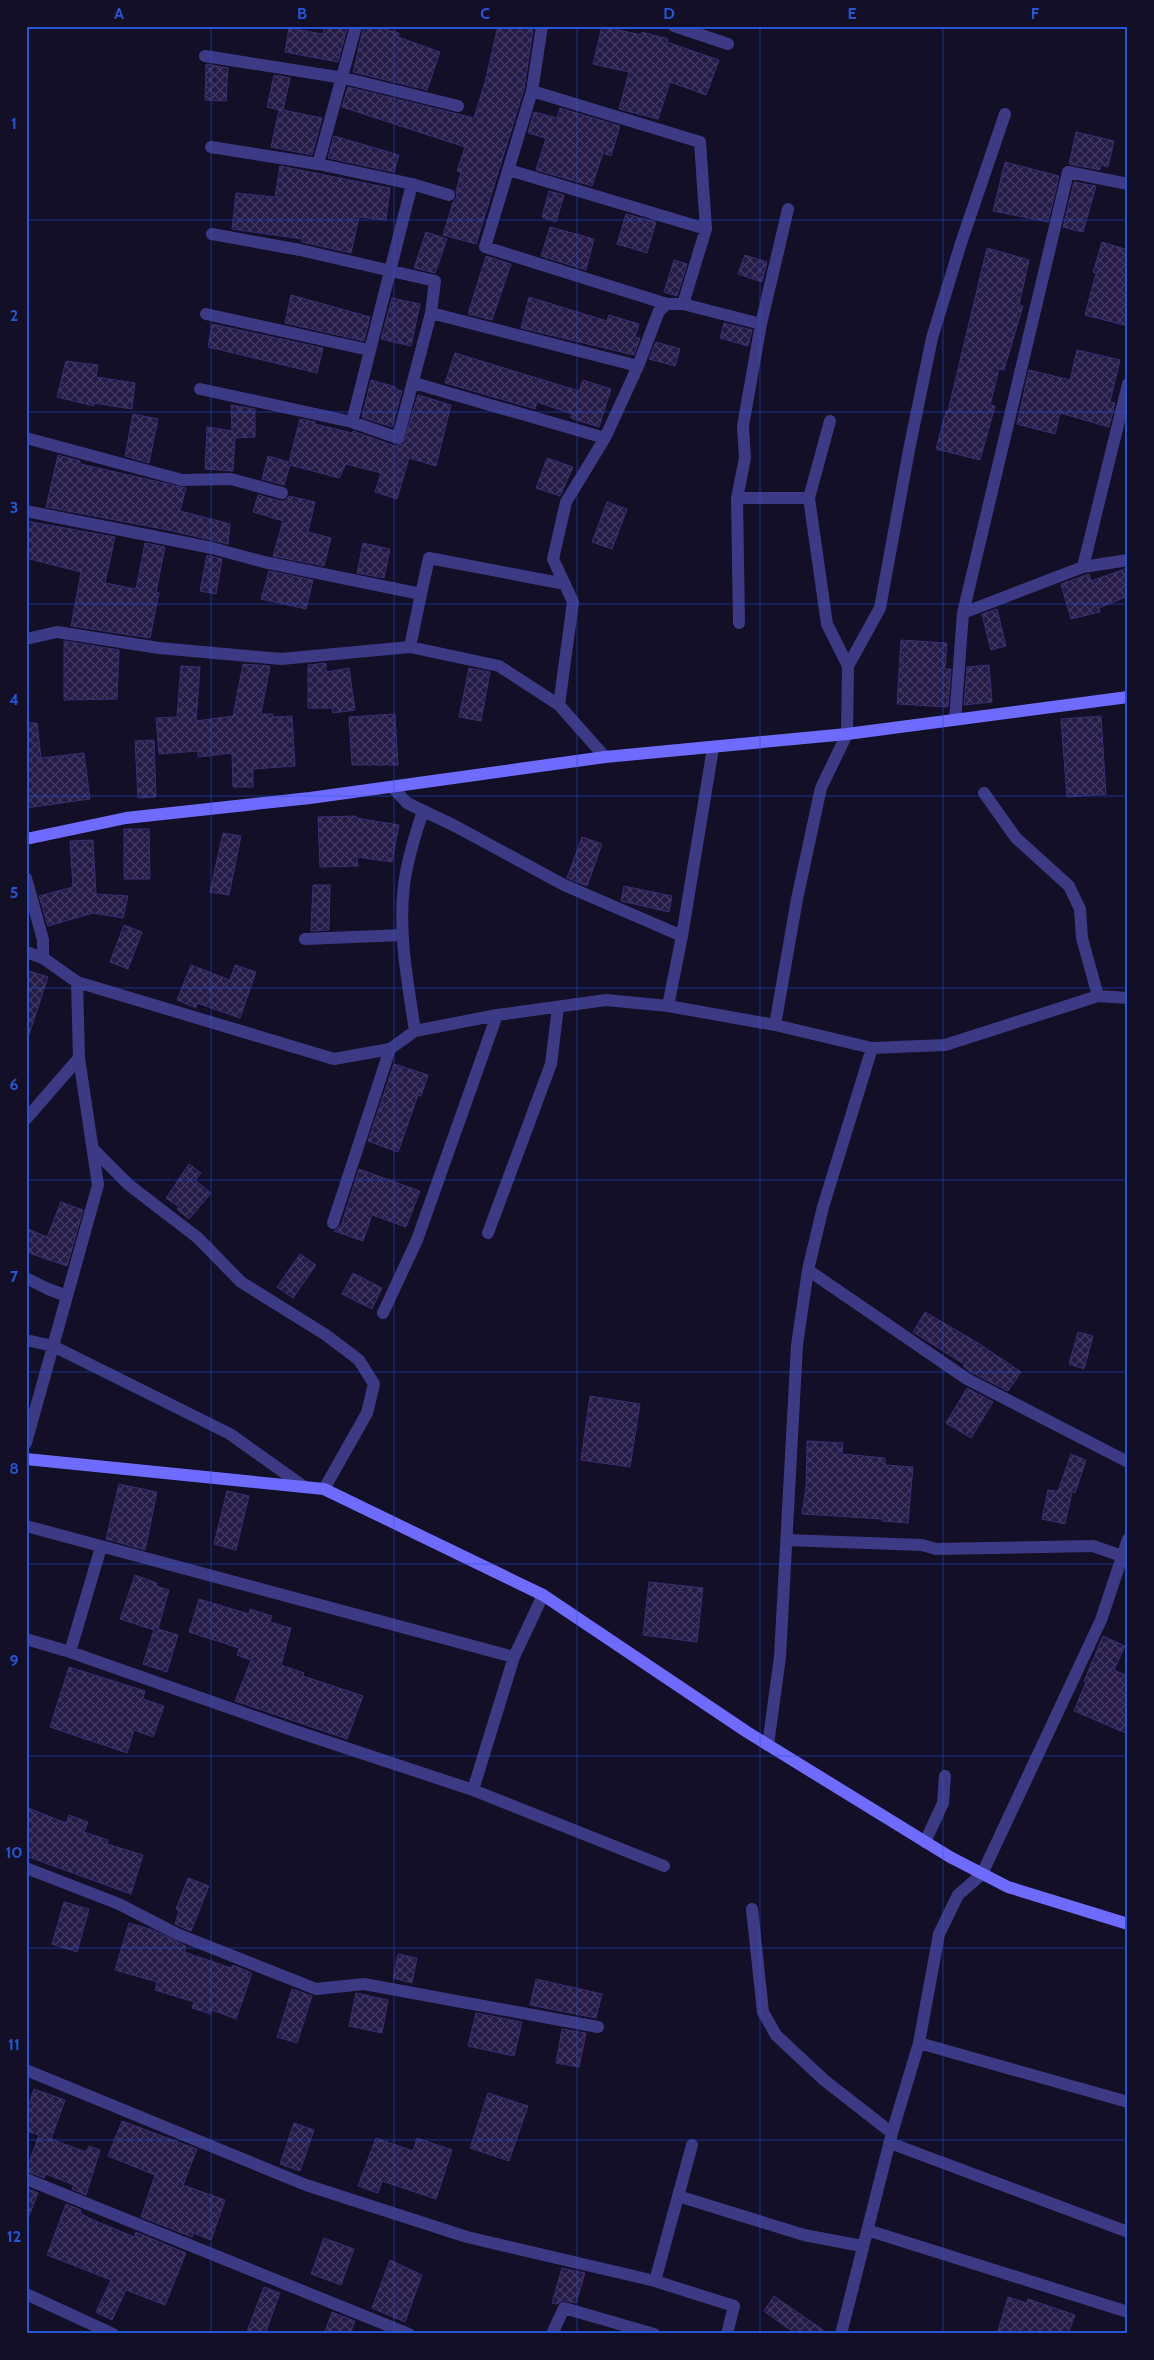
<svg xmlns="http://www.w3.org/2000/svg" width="1154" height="2360" viewBox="0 0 1154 2360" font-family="Cabin,sans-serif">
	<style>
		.building { fill: url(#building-cross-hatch); stroke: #3b2d73 }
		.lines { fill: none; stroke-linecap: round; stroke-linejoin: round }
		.minor { stroke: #3d3a85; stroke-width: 12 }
		.secondary { stroke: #6f6bff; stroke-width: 12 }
		.grid { fill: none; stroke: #2655da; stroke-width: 1; stroke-opacity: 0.55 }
		.neatline { fill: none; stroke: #2655da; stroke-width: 2 }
		.grid-label { font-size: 16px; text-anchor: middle; font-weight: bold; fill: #2655da }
	</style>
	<defs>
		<pattern id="building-cross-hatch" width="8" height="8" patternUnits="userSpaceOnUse" patternTransform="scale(1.25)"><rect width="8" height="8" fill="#241b47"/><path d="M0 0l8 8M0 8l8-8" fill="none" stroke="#433b63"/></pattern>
	</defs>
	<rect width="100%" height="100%" fill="#130f26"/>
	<path class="building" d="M325,26L347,28L338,62L285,52L289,28L323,34Z
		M364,26H374L399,33L398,37L440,52L427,90L353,72Z
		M498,26H522L533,30L524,89L476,244L443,235L453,202L457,197L456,191L461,172L457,171L465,147L342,107L348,87L474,118L485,82Z
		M602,26L641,35L642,32L657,36L668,39L667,42L719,60L706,95L670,82L658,119L619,109L629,72L593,64Z
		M206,64L228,68L226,101L205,100Z
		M274,75L290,78L283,110L322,118L312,155L271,147L279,110L267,107Z
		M560,108L620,126L611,156L603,153L592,186L536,170L546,138L528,133L534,112L557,118Z
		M1076,132L1114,141L1108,167L1101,165L1100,170L1069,164Z
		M334,136L399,155L394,172L328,158Z
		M1005,162L1059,176L1048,222L993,211Z
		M280,166L390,188L386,220L359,217L351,253L302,242V239L232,229L236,193L275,197Z
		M1074,182L1096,186L1083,232L1063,227Z
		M549,191L564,195L556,222L542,217Z
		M626,214L656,222L647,253L617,244Z
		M550,227L594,239L586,270L541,256Z
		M426,232L447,239L435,273L414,268Z
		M1102,242L1128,250V326L1085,315L1096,273L1093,272Z
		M987,248L1029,260L1019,305L1023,306L1004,370L999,369L990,405L995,406L980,460L936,449L946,411H948Z
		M745,255L767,262L762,282L738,274Z
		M486,256L511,264L492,320L468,314Z
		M674,260L687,264L677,296L664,292Z
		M291,295L370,317L364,341L285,323Z
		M529,297L607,321L609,315L639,324L635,337L640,338L634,355L521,328Z
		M392,298L420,304L411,346L381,339Z
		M724,323L752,330L748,346L720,338Z
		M212,324L323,348L317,373L208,347Z
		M656,342L680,349L675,366L649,359Z
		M1077,350L1120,360L1110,402L1115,403L1109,427L1060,413L1055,434L1017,424L1029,370L1070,380Z
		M455,353L579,391L583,380L611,389L599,427L571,418L572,414L537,402L535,409L445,383Z
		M66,361L98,365L96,377L135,383L132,409L94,403V406L57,397Z
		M371,380L396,387V389L402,391L392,427L362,417Z
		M418,395L451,405L436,466L409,458L397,499L375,492L381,473L346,464L339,478L290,465L284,485L262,479L268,456L289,462L300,419L315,422V424L352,433L353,431L395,446L403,444Z
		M231,405L255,409V437L235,438L233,471L205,469L207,427L232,431Z
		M133,414L158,419L149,463L125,456Z
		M58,455L80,461V464L186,488L180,511L230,524L228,544L168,530L46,507Z
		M547,458L573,467L560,496L536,488Z
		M258,495L280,501H285L289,496L315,502L308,532L331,538L324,566L273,556L283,521L253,512Z
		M607,502L627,509L612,549L592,542Z
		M26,521L115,537L105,583L136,589L145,543L165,547L156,592L159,593L150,638L71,626L81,572L26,558Z
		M363,543L390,549L384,578L357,573Z
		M207,555L222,559L216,594L200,591Z
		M1128,568V596L1099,608L1100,612L1071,619L1061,584L1089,574L1091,581Z
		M269,571L313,580L306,609L261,599Z
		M997,609L1006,646L991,650L982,614Z
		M901,640L947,643L945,669H951L948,707L897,704Z
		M64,641L119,650L117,699L64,700Z
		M326,663V672L349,668L355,710L333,713L332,708H308V665Z
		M243,664L270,666L261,714H273V717L292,716L295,766L253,769V787H233L232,753L198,757V751L159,754L156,718L177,717L181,666L200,667L196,721L233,716Z
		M989,665L992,702L964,705L967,667Z
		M469,668L490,672L481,721L459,717Z
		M395,714L398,765H352L349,717Z
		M1101,716L1106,794L1067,797L1061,719Z
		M26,723H37L41,758L84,753L90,799L26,808Z
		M154,740L156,797L138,798L135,741Z
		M356,816V818L399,825L392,862L357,857L358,866L320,867L318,817Z
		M124,829H149L150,879H124Z
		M223,833L241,836L229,895L210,892Z
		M582,837L602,844L587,886L567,878Z
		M93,840L96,894L128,896L123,918L93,913L48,926L39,896L73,887L70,841Z
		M313,885H330L329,930L311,931Z
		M624,886L672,896L669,912L621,901Z
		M124,925L142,932L128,969L110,962Z
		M191,965L230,980L235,965L256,972L240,1018L197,1003L196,1008L177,1000Z
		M26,970L48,977L29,1035L26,1034Z
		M394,1064L428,1075L421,1096L418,1095L398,1152L368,1141Z
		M189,1164L201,1173L195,1180L211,1193L189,1219L177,1209L179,1207L166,1198Z
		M359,1169L420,1191L406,1227L372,1215L363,1241L334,1231L341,1226Z
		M61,1202L83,1210L67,1266L26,1252V1228L47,1237Z
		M300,1254L316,1265L293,1298L277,1287Z
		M353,1273L382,1288L372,1309L342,1294Z
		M925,1312L978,1343L1021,1372L1008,1391L971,1372L963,1366L964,1364L913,1332Z
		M1078,1332L1093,1336L1084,1369L1069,1364Z
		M967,1388L993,1402L971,1438L946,1423Z
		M590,1396L640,1404L630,1467L581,1460Z
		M807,1441L843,1443L842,1454L885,1458V1465L913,1467L908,1523L882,1521L883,1519L802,1514L806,1487Z
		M1071,1454L1086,1460L1075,1493L1072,1492L1065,1524L1042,1519L1048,1490L1058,1491Z
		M119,1484L157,1492L145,1550L106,1539Z
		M227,1491L249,1496L236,1550L214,1544Z
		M135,1575L157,1583L156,1586L169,1590L158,1629L178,1635L167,1672L143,1664L154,1630L120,1619Z
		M649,1582L703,1588L697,1642L643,1635Z
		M199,1599L249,1614L250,1609L272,1616L270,1622L291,1628L281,1665L304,1673L303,1676L363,1696L347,1739L235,1701L251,1660L237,1655L239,1648L189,1632Z
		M1103,1636L1125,1646L1114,1670L1128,1676V1734L1074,1711L1086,1682L1084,1681Z
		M69,1667L145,1691L143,1699L164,1706L153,1737L134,1730L127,1753L50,1727Z
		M26,1807L66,1823L69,1815L88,1822L84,1832L108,1840L107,1844L143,1855L131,1894L26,1856Z
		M188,1878L209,1886L191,1931L175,1924L179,1911L176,1909Z
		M64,1902L89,1909L77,1952L52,1944Z
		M129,1923L153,1930L186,1946L184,1952L231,1968L233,1965L252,1973L236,2019L212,2010L211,2014L192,2008L194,2002L155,1990L157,1982L115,1970Z
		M398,1954L417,1958L412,1983L393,1978Z
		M536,1979L602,1994L596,2018L530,2005Z
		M292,1989L312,1996L297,2043L277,2037Z
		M356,1993L388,2000L382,2033L349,2026Z
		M476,2013L522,2022L514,2056L468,2046Z
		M562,2029L586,2033L579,2067L556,2063Z
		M34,2089L65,2100L51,2139L86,2152L89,2146L100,2150L86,2195L72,2189L74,2185L46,2174L44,2178L26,2171L39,2135L26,2131V2113Z
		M488,2093L528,2106L509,2161L470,2148Z
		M122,2121L197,2149L183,2185L225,2200L211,2240L194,2233L192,2237L141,2217L155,2175L108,2156Z
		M294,2123L314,2130L300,2171L280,2164Z
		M376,2138L413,2151L417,2138L452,2150L436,2199L382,2181L378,2193L358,2186Z
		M26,2188L38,2193L27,2221H26Z
		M66,2204L81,2210L80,2213L91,2219L134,2237L136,2232L186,2253L165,2305L126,2290L112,2320L96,2312L111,2280L47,2255Z
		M324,2238L354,2249L341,2285L311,2274Z
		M390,2260L422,2275L405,2322L372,2308Z
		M562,2268L585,2273L576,2303L563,2300L557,2304L552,2303Z
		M264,2287L280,2293L265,2334H246Z
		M774,2296L829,2334H796L764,2311Z
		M1008,2297L1027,2303L1028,2299L1075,2315L1068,2334H1028L1015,2329L1014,2334H997Z
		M332,2312L355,2321L350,2334H324Z"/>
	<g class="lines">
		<path class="minor" d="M542,26L532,91L700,142L706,229L683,304H667L659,311L638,366L605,438L566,502L553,559L573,602L559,705L605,757
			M674,26L728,44
			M205,56L344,78L458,106
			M532,91L485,247L667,304
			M211,147L318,164
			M509,170L706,229
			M412,184L449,195
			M683,304L761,324
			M431,313L638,366
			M206,314L369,350
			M414,383L605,438
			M200,389L352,422L398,438L431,313L435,281L300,250L212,234
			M352,422L412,184L318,164L356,26
			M26,438L182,480L231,479L282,493
			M737,498L739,623
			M809,498L830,421
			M26,511L212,548L264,562L421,594L410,647
			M1083,567L1128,384
			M421,594L429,558L565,584
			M963,613L1083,567L1128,560
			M26,639L57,632L159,648L281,659L410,647L499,666L559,705
			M848,666L880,608L909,450L932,338L961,243L1005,114
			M955,720L963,613L1068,172L1128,184
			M392,787L407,803L455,826L564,885L682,936
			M984,793L1016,838L1069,886L1080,909L1082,938L1098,996
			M26,878L43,940V958
			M305,939L402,935
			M26,952L43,958L77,982L334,1059L390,1049L415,1031L497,1015L606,1000L668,1006L775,1025L872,1048L945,1045L1098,996L1128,998
			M668,1006L682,936L713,748
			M775,1025L797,899L821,788L847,734L848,666L827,624L809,498H737L745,458L743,426L761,324L788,209
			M415,1031C408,984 398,934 404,885C407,860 415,835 423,811
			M26,1119L79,1058
			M93,1149L129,1185L198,1238L241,1282L326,1335L359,1360L374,1384L367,1413L324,1489
			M333,1223L390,1049
			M488,1233L551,1064L558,1007
			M808,1270L967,1379L1128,1462
			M26,1278L48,1289L67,1296
			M383,1313L417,1240L497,1015
			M26,1340L53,1346L230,1434L303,1486
			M26,1443L98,1185L79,1058L77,982
			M26,1526L514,1657
			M786,1540L922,1545L936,1549L1093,1546L1122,1556
			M543,1595L514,1657L473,1790L664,1866
			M26,1639L70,1652L298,1732L473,1790
			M70,1652L101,1547
			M768,1745L780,1657L797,1345L808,1270L823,1207L872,1048
			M925,1842L943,1803L945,1776
			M26,1868L119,1904L177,1934L316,1989L364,1984L598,2027
			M752,1909L763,2012L776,2035L824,2080L892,2133
			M919,2043L1128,2102
			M26,2070L306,2185L467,2237L655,2281L734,2306L727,2334
			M890,2143L1128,2232
			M26,2179L409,2334
			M678,2196L804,2235L862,2246
			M867,2230L1128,2312
			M655,2281L692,2145
			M26,2294L113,2334
			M552,2334L564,2308L654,2334
			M841,2334L892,2133L919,2043L939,1934L958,1895L982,1874L1101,1620L1128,1539"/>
		<path class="secondary" d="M26,839L126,818L310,798L605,757L847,734L1128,697
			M26,1459L324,1489L543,1595L747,1732L950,1857L1008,1887L1128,1924"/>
	</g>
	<path class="grid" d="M211,26V2334M394,26V2334M577,26V2334M760,26V2334M943,26V2334M26,220H1128M26,412H1128M26,604H1128M26,796H1128M26,988H1128M26,1180H1128M26,1372H1128M26,1564H1128M26,1756H1128M26,1948H1128M26,2140H1128"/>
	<rect width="1154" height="2360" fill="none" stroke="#130f26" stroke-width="55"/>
	<rect x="28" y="28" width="1098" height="2304" class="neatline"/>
	<g class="grid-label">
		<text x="119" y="19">A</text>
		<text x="302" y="19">B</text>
		<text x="485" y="19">C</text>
		<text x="669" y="19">D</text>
		<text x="852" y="19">E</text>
		<text x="1035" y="19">F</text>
		<text x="14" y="129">1</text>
		<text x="14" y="321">2</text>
		<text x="14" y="513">3</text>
		<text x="14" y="705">4</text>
		<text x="14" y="898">5</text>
		<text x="14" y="1090">6</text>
		<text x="14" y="1282">7</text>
		<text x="14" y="1474">8</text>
		<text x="14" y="1666">9</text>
		<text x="14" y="1858">10</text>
		<text x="14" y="2050">11</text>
		<text x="14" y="2242">12</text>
	</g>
</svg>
